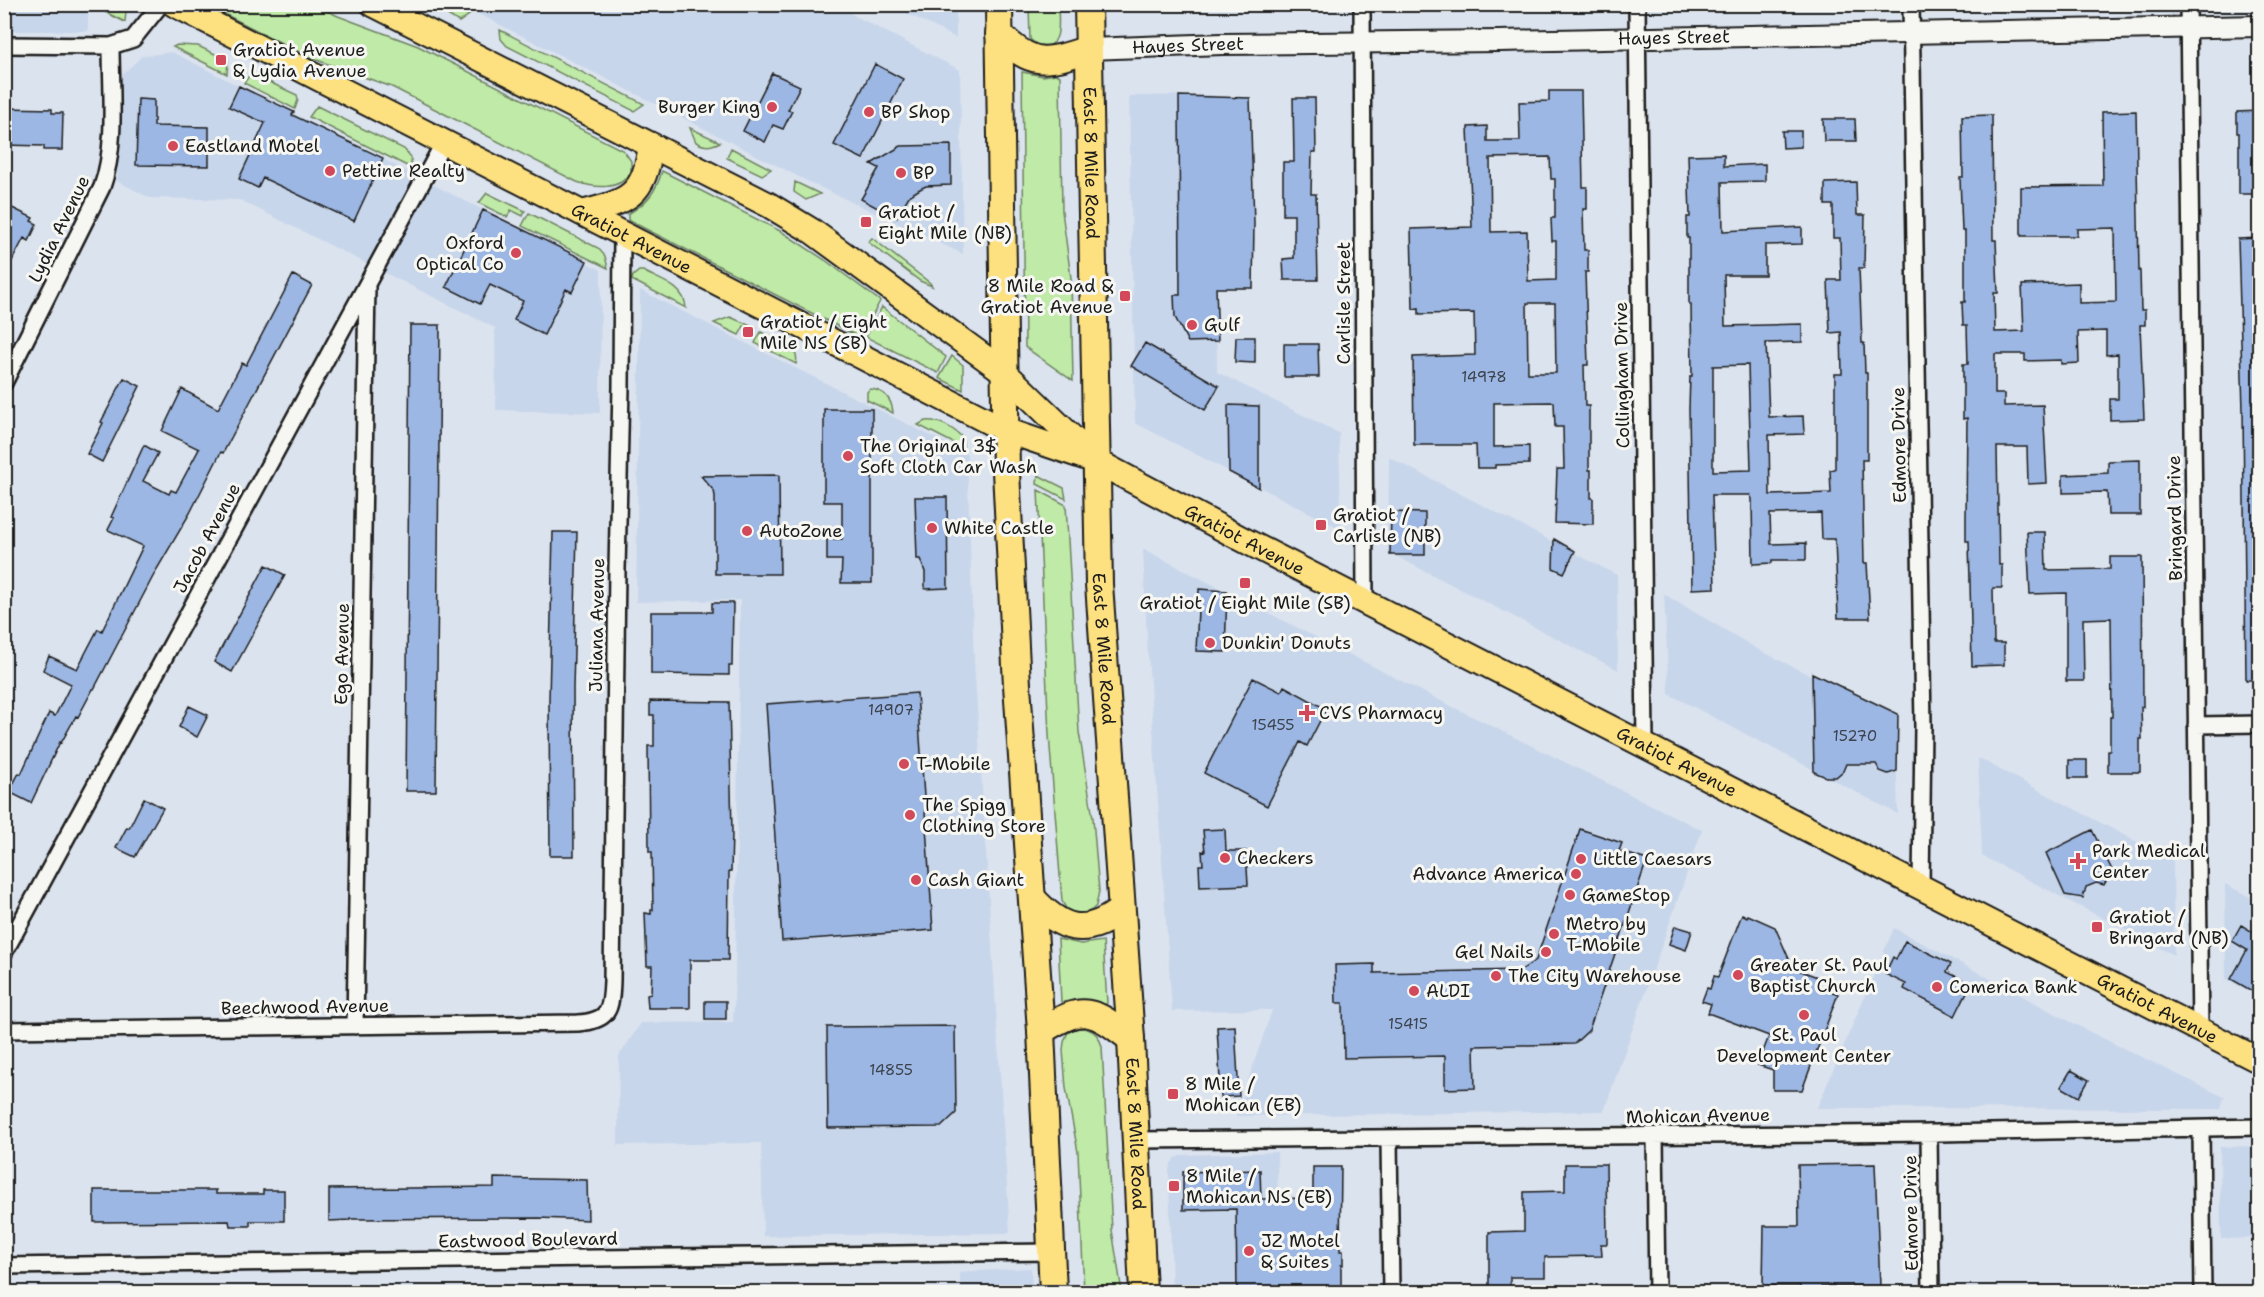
<svg xmlns="http://www.w3.org/2000/svg" width="2264" height="1297" viewBox="0 0 2264 1297" font-family="'Shantell Sans',sans-serif">
	<style>
		.built { fill: #c8d6eb }
		.green { fill: #bfeaa7; stroke: #6e8362; stroke-width: 1.5 }
		.building { fill: #9cb7e3; stroke: #1c1c1c; stroke-width: 1.5; fill-rule: evenodd }
		.lines { fill: none; stroke-linecap: round; stroke-linejoin: round }
		.minor-casing { stroke: #1c1c1c; stroke-width: 20 }
		.tertiary-casing { stroke: #1c1c1c; stroke-width: 24 }
		.primary-casing { stroke: #1c1c1c; stroke-width: 28 }
		.trunk-casing { stroke: #1c1c1c; stroke-width: 30 }
		.minor { stroke: #f6f6f2; stroke-width: 15 }
		.tertiary { stroke: #f6f6f2; stroke-width: 20 }
		.primary { stroke: #fde080; stroke-width: 24 }
		.trunk { stroke: #fde080; stroke-width: 26 }
		.poi-dot { fill: #d1495b; stroke: #f6f6f2; stroke-width: 2 }
		.labels { text-anchor: middle; stroke-width: 6; stroke-linejoin: round; paint-order: stroke }
		.number-label { font-size: 15px; fill: #3c434e }
		.street-label { font-size: 18px; fill: #1c1c1c; stroke: #f6f6f2 }
		.poi-label { font-size: 18px; fill: #1c1c1c; stroke: #f6f6f2; text-anchor: start }
	</style>
	<rect width="100%" height="100%" fill="#dbe3ee"/>
	<filter id="ink" filterUnits="userSpaceOnUse"><feTurbulence type="fractalNoise" baseFrequency=".0167" numOctaves="2"/><feDisplacementMap in="SourceGraphic" scale="12" xChannelSelector="R" yChannelSelector="G"/><feConvolveMatrix kernelMatrix="1 2 1 2 8 2 1 2 1" color-interpolation-filters="sRGB"/></filter>
	<g filter="url(#ink)">
		<path class="built" d="M4,5H79L88,9V31H5Z
			M461,5H834L960,70L963,254L813,184Z
			M890,5H956V38Z
			M172,52L601,270L600,413L496,410L495,328L240,200L150,198L117,181L121,76L142,56Z
			M1214,95L1217,372L1339,433L1341,529L1135,423L1129,96Z
			M640,290L967,454L974,660L1010,1233L763,1236L761,1143L618,1145L619,1056L641,1023L733,1022L735,979L740,600L636,602Z
			M1389,457L1617,575L1618,670L1388,552Z
			M1143,549L1429,695L1702,830L1604,1111L1236,1116L1272,1010L1172,1011L1147,640Z
			M1664,594L1759,650L1895,717L1898,814L1669,694Z
			M1978,758L2173,861L2174,955L1982,856Z
			M2225,884L2259,902V996L2226,979Z
			M1894,928L2090,1032L2224,1097L2221,1109L1817,1108Z
			M2259,1146V1238L2221,1239L2220,1147Z
			M1277,1152L1279,1292H1172L1169,1170L1171,1164L1175,1158L1183,1155Z
			M1031,1268L1032,1292H960V1272Z"/>
		<path class="green" d="M91,5H123L126,11L125,22Z
			M207,5H315L338,16L418,46L624,151L631,161V172C620,191 595,188 577,182L392,87L311,58Z
			M449,5L469,15L459,22L446,14V5Z
			M1029,5H1058C1058,21 1064,49 1039,47L1030,39Z
			M500,30L644,104L634,111L507,46L501,39Z
			M177,45L198,46L228,60L227,74L173,47Z
			M1022,72L1043,76L1056,74L1060,76L1062,211L1071,278L1073,381L1025,347Z
			M254,75L297,95L298,100L295,109L244,83L249,76Z
			M317,106L404,149L411,157V168L309,117Z
			M690,128L720,142C710,147 705,147 696,142Z
			M731,148L771,169L762,175L727,158Z
			M662,171L782,232L825,260L880,301L861,338L628,220V214C647,203 656,192 662,171Z
			M795,182L820,194L806,200L794,192Z
			M487,193L525,211L523,216L511,210L507,217L479,203Z
			M529,213L598,248L605,256L608,268L522,226Z
			M872,238L930,283L932,286L920,281L868,242Z
			M639,271H643C659,280 685,286 686,308L632,280L633,276Z
			M882,307L946,357L938,373L866,337Z
			M730,317L756,328L755,332L744,326L739,335L714,323Z
			M761,332C776,339 801,345 796,364L755,343Z
			M952,356L963,365V390L939,378Z
			M870,389C884,390 892,399 893,413L867,400V392Z
			M925,421C939,419 954,429 963,438V448L918,425Z
			M1038,475L1064,488L1066,499L1037,484Z
			M1038,490L1066,505L1079,732L1093,818L1099,891L1096,906L1092,910L1082,915L1067,910L1062,901L1049,735Z
			M1058,939L1081,944L1103,941L1107,1003L1105,1005L1088,1000L1061,1002Z
			M1081,1028C1094,1029 1099,1035 1102,1047L1112,1230L1122,1292H1084L1078,1152L1066,1088L1063,1050L1064,1042L1067,1034L1073,1029Z"/>
		<path class="building" d="M875,64L903,79L863,159L834,145Z
			M772,73L800,86L788,110L792,111L783,129L773,125L765,142L743,131Z
			M239,86L294,112L292,115L383,158L354,221L263,178L258,188L239,179L265,123L229,107Z
			M1549,91H1581L1583,187H1587V209H1583L1584,250H1588V272H1585L1588,365H1584L1585,406H1589V470H1591V498H1593V524L1555,523L1557,469H1564L1563,427H1555L1554,402L1494,403V447L1529,446V464L1495,465V468H1477L1476,445H1414L1413,357L1475,355L1474,313L1419,314V308L1413,309L1411,229L1472,227L1468,127L1487,126V141H1520L1519,102L1549,101ZM1550,157L1551,179H1555V218H1551L1552,241H1556V280L1528,281L1527,231L1491,232L1490,158ZM1527,303H1555L1556,373H1528Z
			M1179,96L1250,98L1254,223L1253,288H1216L1218,341L1188,342L1175,317L1174,295H1180Z
			M1293,98H1315L1316,152H1312L1311,194H1316L1318,280H1284L1283,259L1294,258V215H1283V162H1294Z
			M138,99L154,100V126L209,127V166L136,165Z
			M4,108L52,109V113H63L62,150H44V146L4,145Z
			M2136,111L2139,271H2140L2141,310H2145V325H2140L2144,419L2110,420V399H2118V354L2106,355V331L2078,332L2079,363L2061,364V360L2025,361V354H1995V394H2004V406L2043,405L2047,483L2028,484L2027,447H1997L1999,565H2002V588H1993L1994,643H2004V665L1972,666L1969,541H1966V519L1967,418L1963,419V364H1968L1967,325H1963L1962,302H1965V231H1962L1960,177H1963L1962,116L1992,115L1993,240H1996L1998,293H1994L1995,332L2024,331L2022,285L2079,283V303L2116,302L2115,228L2077,229V236H2021V187L2103,186L2102,112Z
			M2259,111V194H2239V133H2237V112Z
			M1823,119H1855L1856,141H1824Z
			M1782,131H1801V147L1783,148Z
			M951,145V185L926,186L920,189L909,196L896,218L861,199L879,168L871,164L901,146Z
			M1724,154V166L1765,164V181L1722,182L1723,231L1802,227V244L1765,245V275H1724L1725,326L1802,324V342L1766,343L1769,417L1803,416L1804,434L1769,435L1770,495L1831,493L1830,470L1835,469V374H1842L1841,332L1830,333L1828,280H1841L1840,238H1833V205H1825V183L1856,182L1857,215H1865L1864,268H1859L1862,343H1864L1865,373H1867V460H1862L1864,563H1867L1870,618H1838L1835,539H1822L1821,513L1770,514L1771,544L1806,543V560H1772V563L1753,564L1752,499L1750,495H1712L1715,588L1692,589L1689,409L1690,376H1692L1691,304H1689V238H1687V217H1690L1688,155ZM1748,365L1751,470L1713,471V366Z
			M4,204L33,218L31,221L37,224L29,241L24,238L4,276Z
			M483,210L587,261L572,292L566,289L544,335L514,320L523,301L490,285L480,304L446,287Z
			M2259,238V680H2246L2243,411L2238,239Z
			M293,275L312,285L223,453L221,452L190,513L157,569L94,689H93L78,717L76,716L61,743L60,742L31,803L9,792L19,773L21,774L49,713L55,716L71,684L43,670L49,656L77,669L98,629L102,631L143,546L108,530L114,518L111,517L144,445L158,453L143,481L169,494L171,490L176,492L199,449L162,431L182,389L218,409L242,363L246,365Z
			M410,325H440L436,791H406Z
			M1236,337H1255V363L1235,362Z
			M1145,343L1219,386L1205,410L1131,366Z
			M1284,344H1318L1319,377H1284Z
			M124,378L140,386L102,462L87,454L103,423L101,422Z
			M1228,405L1259,406V488L1229,472Z
			M824,409H872V583H841L842,560H827V539H842V502H824Z
			M2140,460V515H2108L2107,492L2063,493V475L2108,473V461Z
			M779,475L780,574H715V496L714,491L701,476Z
			M915,497H947L948,588L925,589V572L920,559H917Z
			M1391,512L1425,513V555H1390Z
			M553,532H577L573,689L574,856H550L549,700Z
			M2027,532H2045L2046,570L2110,569V557H2142L2143,707H2141L2142,739H2140V772H2108V750H2110V717H2112L2111,618L2083,619L2084,681H2066V593L2030,594Z
			M1554,539L1575,551L1564,573L1553,568Z
			M266,565L285,575L232,672L214,662Z
			M1199,589L1227,591L1225,652L1196,651Z
			M712,603H733L732,666H729V675L651,674V612H712Z
			M1812,673L1898,714L1897,771L1888,774L1880,771L1876,764H1846L1843,771L1836,777H1826L1814,772Z
			M1253,678L1281,692L1284,686L1326,709L1307,746L1300,742L1267,806L1204,773Z
			M917,693L933,930L782,941L766,704Z
			M650,701L729,702L732,832L731,871H729L728,960H690V1008H648L647,995L651,994L652,966H647L645,913L651,914V910H653L652,852H649L648,746H654V715H650Z
			M189,706L208,715L197,737L179,727Z
			M2069,760H2087V778H2069Z
			M144,798L163,808L135,857L116,848L127,827L129,828Z
			M1225,829L1226,851H1246L1248,885L1200,887L1199,865H1203L1202,851L1205,852L1203,830Z
			M1580,829L1622,843L1619,851L1647,860L1589,1030L1574,1044L1474,1046L1475,1088L1445,1089V1056L1344,1058L1343,1003H1336L1335,965L1374,964V973L1521,970L1536,960Z
			M2092,830L2112,870L2104,885L2096,883L2086,887L2083,898L2065,895L2046,853Z
			M1742,914L1747,917L1748,915L1775,927L1793,968L1820,978L1817,986L1838,994L1802,1090H1773V1070L1758,1065L1769,1036L1708,1013L1711,1004L1702,1001L1707,988L1710,989L1714,976L1718,977Z
			M2241,925L2256,934L2259,928V995L2231,979L2247,950L2232,941Z
			M1675,926L1692,931L1686,950L1669,944Z
			M1905,941L1951,964L1947,972L1971,984L1955,1016L1904,989L1906,984L1885,974L1893,957L1896,959Z
			M705,1001H726V1019H705Z
			M955,1026L956,1113L941,1127L828,1128L827,1027Z
			M1235,1026L1239,1096L1221,1097L1217,1027Z
			M2071,1070L2089,1080L2079,1097L2061,1087Z
			M1565,1164H1606L1607,1244H1601L1602,1256L1545,1257V1277H1510V1288L1489,1289V1232L1524,1231V1192L1565,1191Z
			M1875,1164L1880,1286L1821,1287V1291H1800V1286H1763L1764,1226H1799L1798,1165Z
			M1313,1167H1341L1340,1251H1343V1265H1341V1293H1237L1236,1209L1183,1210V1172L1260,1170L1261,1199L1313,1198Z
			M494,1178L587,1180L588,1220L539,1218L350,1219V1220L329,1221V1189L494,1187Z
			M94,1190H216V1194H263V1190H284V1221H250V1226H230L229,1221L94,1222Z"/>
		<g class="lines">
			<defs>
				<path id="minor" d="M1362,4L1365,602
					M1637,4L1645,744
					M1911,4L1923,726L1921,886
					M2188,4L2200,1031
					M4,45L111,46L133,39L161,4
					M4,383L102,187C117,145 111,91 111,46
					M2196,725L2260,724
					M4,953L444,142
					M355,1026L367,285
					M4,1030L578,1023C609,1021 611,1010 612,981L617,569L621,387L622,233
					M2201,1130L2203,1292
					M1929,1133L1931,1292
					M1655,1136L1657,1292
					M1136,1140L1940,1133L2260,1127
					M1389,1140L1391,1292
					M4,1266L1052,1252"/>
				<g id="tertiary">
					<path id="s1" d="M1089,49L1222,44L1499,41L2260,26"/>
				</g>
				<g id="primary">
					<path id="s2" d="M174,4L1005,430L1096,461L1240,538L2260,1061"/>
					<path d="M373,4L769,205L812,231L1003,371L1092,457"/>
					<path d="M582,213C629,201 644,196 651,145"/>
				</g>
				<g id="trunk">
					<path d="M999,4L1006,471L1017,685L1041,1031L1053,1292"/>
					<path id="s3" d="M1088,4L1099,584L1131,1039L1143,1292"/>
					<path d="M999,34C1033,68 1046,63 1089,49"/>
					<path d="M1032,898C1061,930 1085,938 1121,910"/>
					<path d="M1041,1031C1084,1004 1092,1009 1131,1039"/>
				</g>
			</defs>
			<use href="#minor" class="minor-casing"/>
			<use href="#tertiary" class="tertiary-casing"/>
			<use href="#primary" class="primary-casing"/>
			<use href="#trunk" class="trunk-casing"/>
			<use href="#minor" class="minor"/>
			<use href="#tertiary" class="tertiary"/>
			<use href="#primary" class="primary"/>
			<use href="#trunk" class="trunk"/>
		</g>
	</g>
	<g class="poi-dot">
		<rect x="215" y="54" width="12" height="12" rx="3"/>
		<circle cx="772" cy="107" r="6"/>
		<circle cx="869" cy="112" r="6"/>
		<circle cx="173" cy="146" r="6"/>
		<circle cx="330" cy="171" r="6"/>
		<circle cx="901" cy="173" r="6"/>
		<rect x="860" y="216" width="12" height="12" rx="3"/>
		<circle cx="516" cy="253" r="6"/>
		<rect x="1119" y="290" width="12" height="12" rx="3"/>
		<circle cx="1192" cy="325" r="6"/>
		<rect x="742" y="326" width="12" height="12" rx="3"/>
		<circle cx="848" cy="456" r="6"/>
		<rect x="1315" y="519" width="12" height="12" rx="3"/>
		<circle cx="932" cy="528" r="6"/>
		<circle cx="747" cy="531" r="6"/>
		<rect x="1239" y="577" width="12" height="12" rx="3"/>
		<circle cx="1210" cy="643" r="6"/>
		<path d="M1304 704h6v6h6v6h-6v6h-6v-6h-6v-6h6z"/>
		<circle cx="904" cy="764" r="6"/>
		<circle cx="910" cy="815" r="6"/>
		<circle cx="1225" cy="858" r="6"/>
		<circle cx="1581" cy="859" r="6"/>
		<path d="M2075 852h6v6h6v6h-6v6h-6v-6h-6v-6h6z"/>
		<circle cx="1576" cy="874" r="6"/>
		<circle cx="916" cy="880" r="6"/>
		<circle cx="1570" cy="895" r="6"/>
		<rect x="2091" y="921" width="12" height="12" rx="3"/>
		<circle cx="1554" cy="934" r="6"/>
		<circle cx="1546" cy="952" r="6"/>
		<circle cx="1738" cy="975" r="6"/>
		<circle cx="1496" cy="976" r="6"/>
		<circle cx="1937" cy="987" r="6"/>
		<circle cx="1414" cy="991" r="6"/>
		<circle cx="1804" cy="1015" r="6"/>
		<rect x="1167" y="1088" width="12" height="12" rx="3"/>
		<rect x="1168" y="1180" width="12" height="12" rx="3"/>
		<circle cx="1249" cy="1251" r="6"/>
	</g>
	<g class="labels">
		<g class="number-label">
			<text x="1484" y="382">14978</text>
			<text x="891" y="715">14907</text>
			<text x="1273" y="730">15455</text>
			<text x="1855" y="741">15270</text>
			<text x="1408" y="1029">15415</text>
			<text x="891" y="1075">14855</text>
		</g>
		<g class="street-label">
			<text dy="6" stroke="none"><textPath href="#s1" startOffset="585">Hayes Street</textPath></text>
			<text dy="6" stroke="none"><textPath href="#s1" startOffset="99">Hayes Street</textPath></text>
			<text dy="6" stroke="none"><textPath href="#s3" startOffset="159">East 8 Mile Road</textPath></text>
			<text transform="translate(59 229) rotate(-64)" y="6">Lydia Avenue</text>
			<text dy="6" stroke="none"><textPath href="#s2" startOffset="514">Gratiot Avenue</textPath></text>
			<text transform="translate(1344 303) rotate(-90)" y="6">Carlisle Street</text>
			<text transform="translate(1622 375) rotate(-91)" y="6">Collingham Drive</text>
			<text transform="translate(1899 445) rotate(-91)" y="6">Edmore Drive</text>
			<text transform="translate(2175 518) rotate(-91)" y="6">Bringard Drive</text>
			<text transform="translate(207 538) rotate(-62)" y="6">Jacob Avenue</text>
			<text dy="6" stroke="none"><textPath href="#s2" startOffset="1198">Gratiot Avenue</textPath></text>
			<text transform="translate(597 625) rotate(-89)" y="6">Juliana Avenue</text>
			<text dy="6" stroke="none"><textPath href="#s3" startOffset="645">East 8 Mile Road</textPath></text>
			<text transform="translate(342 654) rotate(-89)" y="6">Ego Avenue</text>
			<text dy="6" stroke="none"><textPath href="#s2" startOffset="1684">Gratiot Avenue</textPath></text>
			<text transform="translate(305 1007) rotate(-1)" y="6">Beechwood Avenue</text>
			<text dy="6" stroke="none"><textPath href="#s2" startOffset="2224">Gratiot Avenue</textPath></text>
			<text transform="translate(1698 1116) rotate(-1)" y="6">Mohican Avenue</text>
			<text dy="6" stroke="none"><textPath href="#s3" startOffset="1131">East 8 Mile Road</textPath></text>
			<text transform="translate(1911 1213) rotate(-91)" y="6">Edmore Drive</text>
			<text transform="translate(528 1240) rotate(-1)" y="6">Eastwood Boulevard</text>
		</g>
		<g class="poi-label">
			<text x="233" y="56">Gratiot Avenue<tspan x="233" dy="21">&amp; Lydia Avenue</tspan></text>
			<text x="760" y="113" text-anchor="end">Burger King</text>
			<text x="881" y="118">BP Shop</text>
			<text x="185" y="152">Eastland Motel</text>
			<text x="342" y="177">Pettine Realty</text>
			<text x="913" y="179">BP</text>
			<text x="878" y="218">Gratiot /<tspan x="878" dy="21">Eight Mile (NB)</tspan></text>
			<text x="504" y="249" text-anchor="end">Oxford<tspan x="504" dy="21">Optical Co</tspan></text>
			<text x="1113" y="292" text-anchor="end">8 Mile Road &amp;<tspan x="1113" dy="21">Gratiot Avenue</tspan></text>
			<text x="760" y="328">Gratiot / Eight<tspan x="760" dy="21">Mile NS (SB)</tspan></text>
			<text x="1204" y="331">Gulf</text>
			<text x="860" y="452">The Original 3$<tspan x="860" dy="21">Soft Cloth Car Wash</tspan></text>
			<text x="1333" y="521">Gratiot /<tspan x="1333" dy="21">Carlisle (NB)</tspan></text>
			<text x="944" y="534">White Castle</text>
			<text x="759" y="537">AutoZone</text>
			<text x="1245" y="609" text-anchor="middle">Gratiot / Eight Mile (SB)</text>
			<text x="1222" y="649">Dunkin' Donuts</text>
			<text x="1319" y="719">CVS Pharmacy</text>
			<text x="916" y="770">T-Mobile</text>
			<text x="922" y="811">The Spigg<tspan x="922" dy="21">Clothing Store</tspan></text>
			<text x="2092" y="857">Park Medical<tspan x="2092" dy="21">Center</tspan></text>
			<text x="1237" y="864">Checkers</text>
			<text x="1593" y="865">Little Caesars</text>
			<text x="1564" y="880" text-anchor="end">Advance America</text>
			<text x="928" y="886">Cash Giant</text>
			<text x="1582" y="901">GameStop</text>
			<text x="2109" y="923">Gratiot /<tspan x="2109" dy="21">Bringard (NB)</tspan></text>
			<text x="1566" y="930">Metro by<tspan x="1566" dy="21">T-Mobile</tspan></text>
			<text x="1534" y="958" text-anchor="end">Gel Nails</text>
			<text x="1750" y="971">Greater St. Paul<tspan x="1750" dy="21">Baptist Church</tspan></text>
			<text x="1508" y="982">The City Warehouse</text>
			<text x="1949" y="993">Comerica Bank</text>
			<text x="1426" y="997">ALDI</text>
			<text x="1804" y="1041" text-anchor="middle">St. Paul<tspan x="1804" dy="21">Development Center</tspan></text>
			<text x="1185" y="1090">8 Mile /<tspan x="1185" dy="21">Mohican (EB)</tspan></text>
			<text x="1186" y="1182">8 Mile /<tspan x="1186" dy="21">Mohican NS (EB)</tspan></text>
			<text x="1261" y="1247">JZ Motel<tspan x="1261" dy="21">&amp; Suites</tspan></text>
		</g>
	</g>
	<rect width="2264" height="1297" fill="none" stroke="#f6f6f2" stroke-width="24"/>
	<rect x="12" y="12" width="2240" height="1273" fill="none" stroke="#1c1c1c" stroke-width="2" filter="url(#ink)"/>
</svg>
